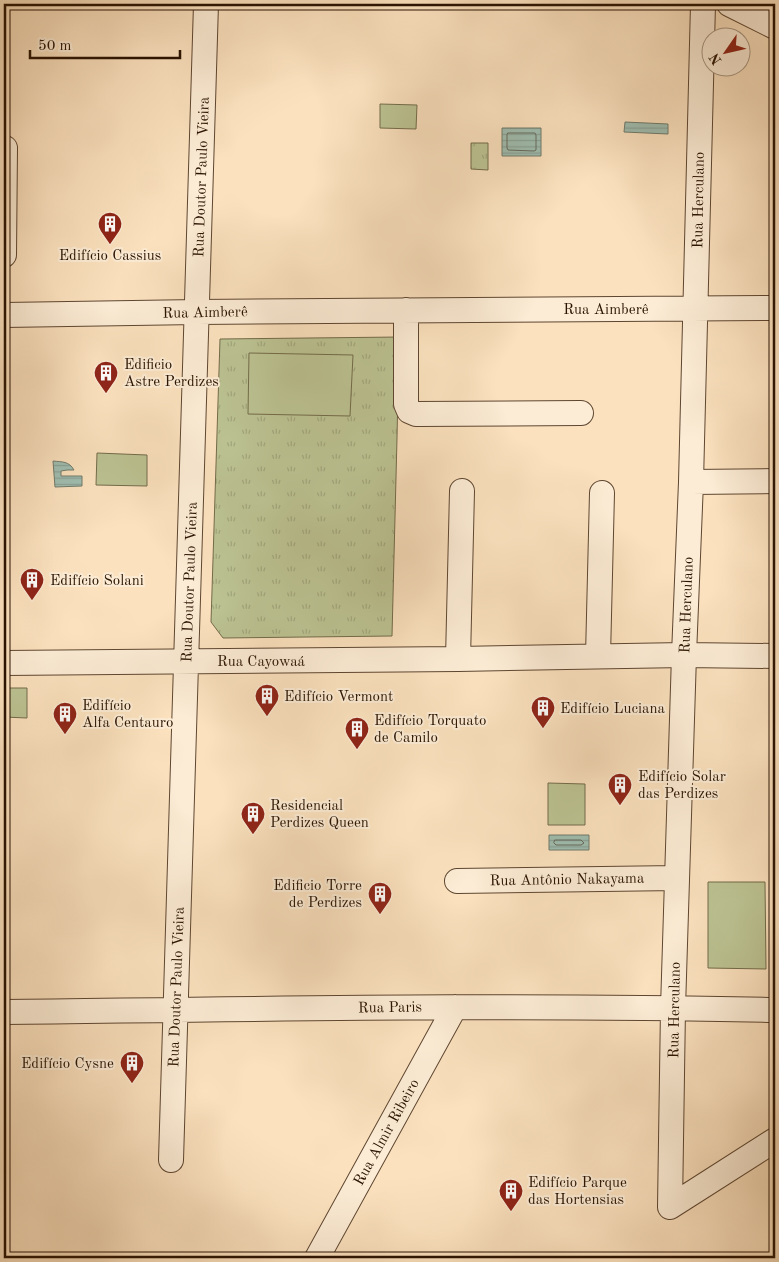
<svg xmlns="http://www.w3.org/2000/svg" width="779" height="1262" viewBox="0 0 779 1262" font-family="'Old Standard TT',serif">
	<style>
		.grass { fill: url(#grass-tufts); stroke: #736b4a }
		.garden { fill: #bcc393; stroke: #736b4a }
		.water { fill: url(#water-rules); stroke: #707a6b }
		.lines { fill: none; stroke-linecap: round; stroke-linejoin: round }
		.shore { stroke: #64685a; stroke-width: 1 }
		.street-casing { stroke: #5e4631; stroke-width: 26 }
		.street { stroke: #fcecd5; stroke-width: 24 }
		.labels { text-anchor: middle; stroke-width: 4; stroke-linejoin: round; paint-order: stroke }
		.street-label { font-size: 15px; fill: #2a1302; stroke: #fcecd5 }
		.poi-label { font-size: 15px; fill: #2a1302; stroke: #fcecd5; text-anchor: start }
	</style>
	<defs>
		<pattern id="grass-tufts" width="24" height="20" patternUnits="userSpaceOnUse" patternTransform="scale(1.25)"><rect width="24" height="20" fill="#bcc393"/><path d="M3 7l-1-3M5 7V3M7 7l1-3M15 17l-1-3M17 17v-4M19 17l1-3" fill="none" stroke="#a2a77d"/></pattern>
		<pattern id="water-rules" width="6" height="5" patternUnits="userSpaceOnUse" patternTransform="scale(1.25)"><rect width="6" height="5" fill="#9fbeb1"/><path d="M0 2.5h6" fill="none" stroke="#89a297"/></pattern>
	</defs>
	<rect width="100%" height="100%" fill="#fbe1be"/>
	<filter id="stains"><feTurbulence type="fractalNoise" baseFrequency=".004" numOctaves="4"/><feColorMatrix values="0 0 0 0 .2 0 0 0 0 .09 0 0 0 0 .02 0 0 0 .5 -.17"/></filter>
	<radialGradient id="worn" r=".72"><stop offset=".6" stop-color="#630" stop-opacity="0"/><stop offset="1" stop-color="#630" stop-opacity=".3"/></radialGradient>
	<path class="grass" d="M471,143H488V170L471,169Z
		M399,337L397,438L392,636L223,638L211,622L220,339Z"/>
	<path class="garden" d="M380,104L417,105L416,129L380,128Z
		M249,353L353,355L350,416L248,414Z
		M97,453L147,455V486L96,485Z
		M4,688H27V718L4,717Z
		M548,783L585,784V825H548Z
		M708,882H765L766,969L708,968Z"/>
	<path class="water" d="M625,122L668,124V134L624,132Z
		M502,128H541V156H502Z
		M53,461C62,462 69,461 74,470H67L61,471V476H82V486L55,487Z
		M549,835H589V850H549Z"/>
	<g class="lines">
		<path class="shore" d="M508,133H535L536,135V150L534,151L508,150L507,148V135Z
			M555,840H581L584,843L581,845H556L554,843Z"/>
		<defs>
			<path id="street" d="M729,4L775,27
				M4,255L5,148
				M406,310V404L409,411L416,414L581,413
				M4,315L197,312L775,308
				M691,482L775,481
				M598,656L602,493
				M458,659L462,491
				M4,663L458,659L684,655L775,656
				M457,881L677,878
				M4,1012C261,1009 518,1004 775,1010
				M171,1160L206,4
				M670,1207L673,1008L684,655L691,482L703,4
				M670,1207L775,1140
				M317,1258L455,1007"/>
		</defs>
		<use href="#street" class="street-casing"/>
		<use href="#street" class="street"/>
	</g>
	<defs>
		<symbol id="building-pin" viewBox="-11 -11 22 30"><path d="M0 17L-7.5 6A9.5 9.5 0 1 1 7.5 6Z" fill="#8f2418" stroke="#fcecd5"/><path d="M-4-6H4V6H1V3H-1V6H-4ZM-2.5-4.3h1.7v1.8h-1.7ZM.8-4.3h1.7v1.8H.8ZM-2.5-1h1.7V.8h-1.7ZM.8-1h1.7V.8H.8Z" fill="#fff"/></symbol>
	</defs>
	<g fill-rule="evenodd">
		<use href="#building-pin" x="96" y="210" width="28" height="38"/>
		<use href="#building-pin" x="92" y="359" width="28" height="38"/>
		<use href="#building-pin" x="18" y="566" width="28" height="38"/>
		<use href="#building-pin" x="253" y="682" width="28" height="38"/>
		<use href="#building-pin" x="529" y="694" width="28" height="38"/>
		<use href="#building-pin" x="51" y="700" width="28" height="38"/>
		<use href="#building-pin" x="343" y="715" width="28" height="38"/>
		<use href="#building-pin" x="606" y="771" width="28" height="38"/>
		<use href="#building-pin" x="239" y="800" width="28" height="38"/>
		<use href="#building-pin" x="366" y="880" width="28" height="38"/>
		<use href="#building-pin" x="118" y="1049" width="28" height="38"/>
		<use href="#building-pin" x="497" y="1177" width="28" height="38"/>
	</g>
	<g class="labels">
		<g class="street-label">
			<text transform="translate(201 177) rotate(-88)" y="5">Rua Doutor Paulo Vieira</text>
			<text transform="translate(698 200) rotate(-89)" y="5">Rua Herculano</text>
			<text x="606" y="314">Rua Aimberê</text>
			<text transform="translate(205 312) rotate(-1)" y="5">Rua Aimberê</text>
			<text transform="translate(189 582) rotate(-88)" y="5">Rua Doutor Paulo Vieira</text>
			<text transform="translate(686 605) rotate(-88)" y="5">Rua Herculano</text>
			<text x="261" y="666">Rua Cayowaá</text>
			<text transform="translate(567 879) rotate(-1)" y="5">Rua Antônio Nakayama</text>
			<text transform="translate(176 987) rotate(-88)" y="5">Rua Doutor Paulo Vieira</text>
			<text transform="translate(390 1007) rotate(-1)" y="5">Rua Paris</text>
			<text transform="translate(674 1010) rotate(-89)" y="5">Rua Herculano</text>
			<text transform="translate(386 1132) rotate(-61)" y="5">Rua Almir Ribeiro</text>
		</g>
		<g class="poi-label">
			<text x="110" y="260" text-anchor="middle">Edifício Cassius</text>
			<text x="124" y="369">Edificio<tspan x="124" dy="17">Astre Perdizes</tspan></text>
			<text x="50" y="585">Edifício Solani</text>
			<text x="284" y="701">Edifício Vermont</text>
			<text x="82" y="710">Edifício<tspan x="82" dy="17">Alfa Centauro</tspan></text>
			<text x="560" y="713">Edifício Luciana</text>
			<text x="374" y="725">Edifício Torquato<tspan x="374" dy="17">de Camilo</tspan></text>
			<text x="638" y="781">Edifício Solar<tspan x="638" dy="17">das Perdizes</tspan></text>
			<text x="270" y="810">Residencial<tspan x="270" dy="17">Perdizes Queen</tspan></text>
			<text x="362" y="890" text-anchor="end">Edificio Torre<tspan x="362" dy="17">de Perdizes</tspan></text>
			<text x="114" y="1068" text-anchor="end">Edifício Cysne</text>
			<text x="528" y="1187">Edifício Parque<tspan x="528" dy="17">das Hortensias</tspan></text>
		</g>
	</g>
	<rect width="779" height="1262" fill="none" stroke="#fbe1be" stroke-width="20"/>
	<rect x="5" y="5" width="769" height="1252" fill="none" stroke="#2a1302" stroke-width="2.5"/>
	<rect x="10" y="10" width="759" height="1242" fill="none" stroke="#2a1302"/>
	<g transform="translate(726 52) rotate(236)"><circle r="24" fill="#fcecd5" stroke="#a89581"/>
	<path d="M0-4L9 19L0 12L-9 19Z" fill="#8f2418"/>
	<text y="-8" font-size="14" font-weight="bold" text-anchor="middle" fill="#2a1302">N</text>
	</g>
	<path d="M30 50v8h150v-8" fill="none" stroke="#2a1302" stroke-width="2.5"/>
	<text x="38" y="50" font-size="15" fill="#2a1302" stroke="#fcecd5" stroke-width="4" paint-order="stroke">50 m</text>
	<rect width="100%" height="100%" filter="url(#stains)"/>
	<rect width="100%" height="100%" fill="url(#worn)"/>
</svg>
